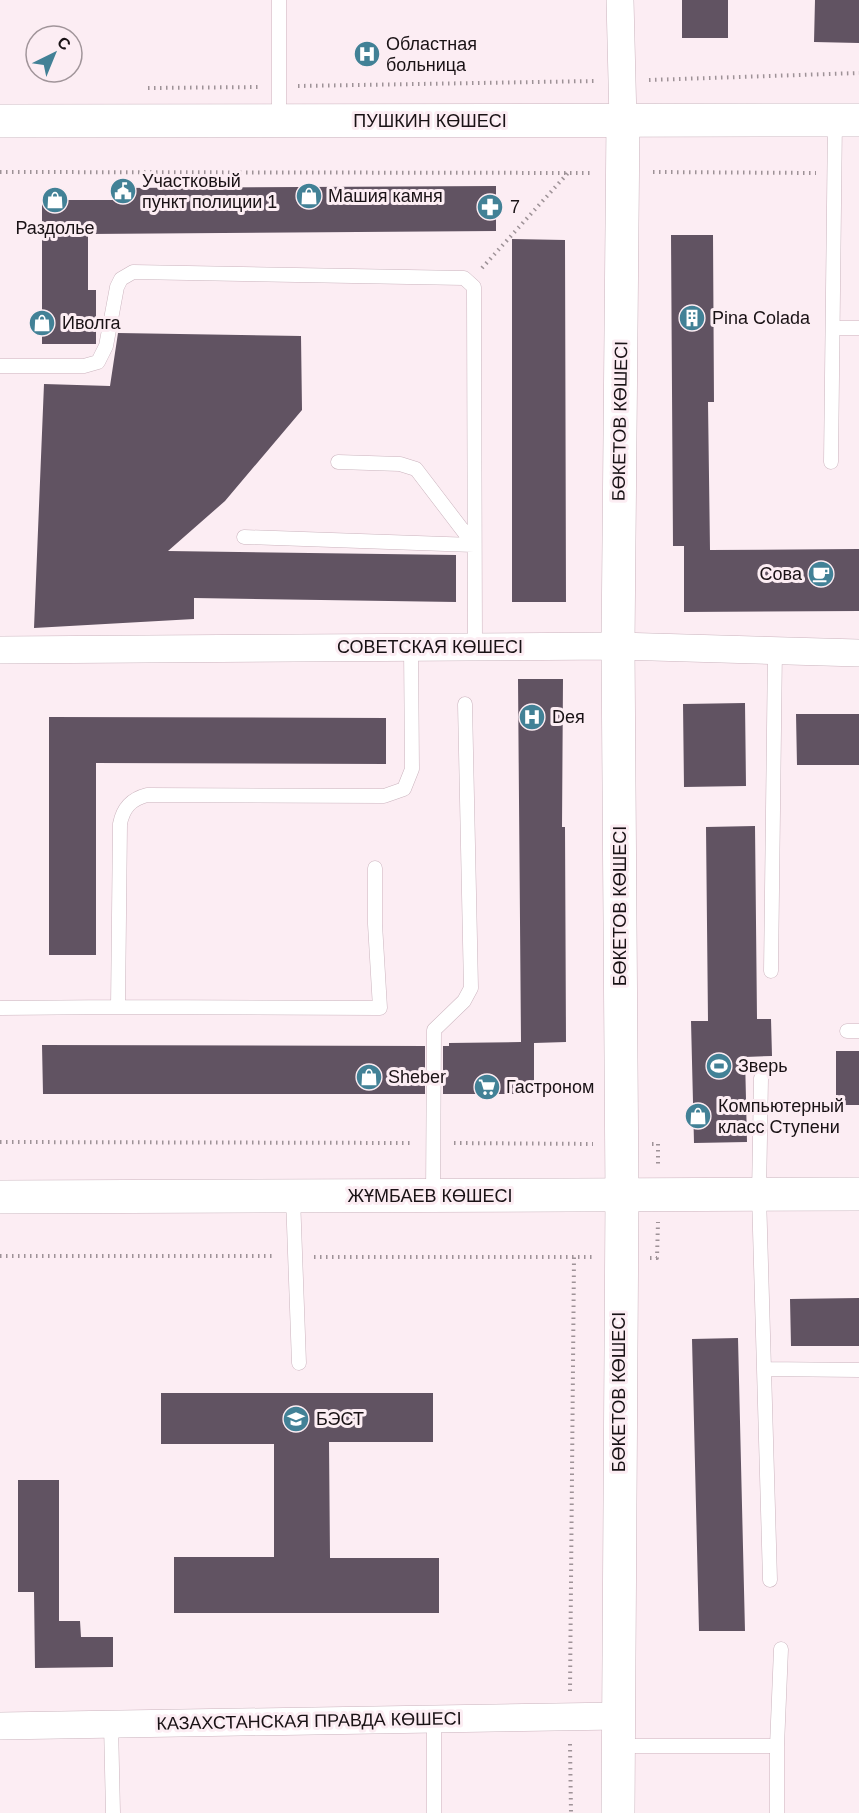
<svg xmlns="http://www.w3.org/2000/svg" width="859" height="1813" viewBox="0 0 859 1813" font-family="Helvetica,sans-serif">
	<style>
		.building { fill: #615362 }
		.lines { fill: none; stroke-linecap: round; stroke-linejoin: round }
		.service-casing { stroke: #cbb4be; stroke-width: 15 }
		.minor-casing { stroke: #cbb4be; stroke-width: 28 }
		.tertiary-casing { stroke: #cbb4be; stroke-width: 34 }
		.secondary-casing { stroke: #cbb4be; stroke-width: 34 }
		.path { stroke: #9e9297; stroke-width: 4; stroke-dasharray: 1.5 4.5; stroke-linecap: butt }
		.service { stroke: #fff; stroke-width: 14 }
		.minor { stroke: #fff; stroke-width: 27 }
		.tertiary { stroke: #fff; stroke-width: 33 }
		.secondary { stroke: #fff; stroke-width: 33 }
		.labels { text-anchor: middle; stroke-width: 6; stroke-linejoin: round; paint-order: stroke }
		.poi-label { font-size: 18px; fill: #191215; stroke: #fcedf3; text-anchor: start }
		.street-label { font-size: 18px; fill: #191215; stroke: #fcedf3 }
	</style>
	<rect width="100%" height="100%" fill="#fcedf3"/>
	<path class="building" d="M682,0H728V38H682Z
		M815,0H859V43L814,42Z
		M496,186V231L88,234V290H96V344H42V200H117V188Z
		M671,235H713L714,402H708L710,550L859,549V611L684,612V546H673Z
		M512,239L565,240L566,602H512Z
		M118,333L301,336L302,410L225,501L168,551L456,555V602L194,598V619L34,628L44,384L110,386Z
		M518,679H563L562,827H565L566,1042L534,1043V1094H443V1046H449V1043L521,1042Z
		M745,703L746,786L684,787L683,704Z
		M796,714H859V765H797Z
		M49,717L386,718V764L96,763V955H49Z
		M755,826L757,1019H771L772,1056L745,1057L747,1142L694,1143L691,1021H708L706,827Z
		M42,1045L425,1046V1094H43Z
		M836,1051H859V1105H836Z
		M859,1298V1346H791L790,1299Z
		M738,1338L745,1631H699L692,1339Z
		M161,1393H433V1442H329L330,1558H439V1613H174V1557H274V1444H161Z
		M18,1480H59V1621H80L81,1637H113V1667L35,1668L34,1592H18Z"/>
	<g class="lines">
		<defs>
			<path id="service" d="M279,121V0
				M833,328H859
				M0,366H84L98,362L106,346L117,287L121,279L133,272L464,278L474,287V294L475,647
				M338,462L400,464L416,469L474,545
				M831,462L835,120
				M244,537L474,545
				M771,971L775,649
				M118,1007L380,1008L375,924V868
				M0,1008L118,1007L120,824C123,808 131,799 147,795L384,796L404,789L412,769L411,647
				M847,1031H859
				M761,1078L759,1195L764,1369L859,1370
				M433,1196L434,1030L464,1001L471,988L465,704
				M293,1197L299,1363
				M764,1369L770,1580
				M434,1719V1813
				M111,1724L113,1813
				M618,1746H777V1813
				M777,1746L781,1649"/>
			<path id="minor" d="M620,0L623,121
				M0,650L618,646L859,653
				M0,1726L618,1716"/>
			<path id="tertiary" d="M0,121L859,120
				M618,1813L622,1196L618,646L623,121"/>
			<path id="secondary" d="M0,1197L859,1194"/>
		</defs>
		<use href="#service" class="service-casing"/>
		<use href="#minor" class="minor-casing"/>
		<use href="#tertiary" class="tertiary-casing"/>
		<use href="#secondary" class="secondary-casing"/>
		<path class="path" d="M649,80L859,73
			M298,86L596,81
			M148,88L260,87
			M0,172L594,173
			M653,172L816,173
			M482,268L568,173
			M0,1142L413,1143
			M454,1143L593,1144
			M652,1144H658V1167
			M0,1256H276
			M314,1257H594
			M650,1258H657L658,1222
			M570,1691L574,1257
			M570,1744L571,1813"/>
		<use href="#service" class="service"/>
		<use href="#minor" class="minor"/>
		<use href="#tertiary" class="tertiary"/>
		<use href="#secondary" class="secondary"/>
	</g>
	<defs>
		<symbol id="hospital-disc" viewBox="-11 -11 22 22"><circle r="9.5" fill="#428196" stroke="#fcedf3"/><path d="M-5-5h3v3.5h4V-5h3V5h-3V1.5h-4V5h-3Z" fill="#fff"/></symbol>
		<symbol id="civic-disc" viewBox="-11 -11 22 22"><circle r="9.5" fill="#428196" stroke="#fcedf3"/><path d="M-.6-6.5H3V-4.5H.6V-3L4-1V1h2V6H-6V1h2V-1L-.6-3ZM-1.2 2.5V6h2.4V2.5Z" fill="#fff"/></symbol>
		<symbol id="shop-disc" viewBox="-11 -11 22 22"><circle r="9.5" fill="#428196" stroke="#fcedf3"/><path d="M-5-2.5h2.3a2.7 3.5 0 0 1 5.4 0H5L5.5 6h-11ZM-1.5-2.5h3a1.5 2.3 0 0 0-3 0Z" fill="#fff"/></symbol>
		<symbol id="pharmacy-disc" viewBox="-11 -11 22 22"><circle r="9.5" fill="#428196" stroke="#fcedf3"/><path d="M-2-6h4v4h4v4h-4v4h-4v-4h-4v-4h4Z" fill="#fff"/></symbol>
		<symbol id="building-disc" viewBox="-11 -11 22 22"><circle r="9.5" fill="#428196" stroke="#fcedf3"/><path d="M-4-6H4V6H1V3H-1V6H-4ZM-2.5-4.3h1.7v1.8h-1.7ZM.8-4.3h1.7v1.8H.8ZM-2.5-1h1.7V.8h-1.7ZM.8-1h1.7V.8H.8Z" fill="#fff"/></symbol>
		<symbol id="cafe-disc" viewBox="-11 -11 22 22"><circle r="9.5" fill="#428196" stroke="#fcedf3"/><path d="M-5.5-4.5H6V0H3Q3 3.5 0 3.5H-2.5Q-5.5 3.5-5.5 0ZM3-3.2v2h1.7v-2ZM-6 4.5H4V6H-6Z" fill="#fff"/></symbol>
		<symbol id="stadium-disc" viewBox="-11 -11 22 22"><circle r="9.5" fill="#428196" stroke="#fcedf3"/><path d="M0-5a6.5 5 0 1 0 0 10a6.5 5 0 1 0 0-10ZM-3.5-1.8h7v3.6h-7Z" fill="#fff"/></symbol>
		<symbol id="supermarket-disc" viewBox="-11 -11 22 22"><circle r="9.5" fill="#428196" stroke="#fcedf3"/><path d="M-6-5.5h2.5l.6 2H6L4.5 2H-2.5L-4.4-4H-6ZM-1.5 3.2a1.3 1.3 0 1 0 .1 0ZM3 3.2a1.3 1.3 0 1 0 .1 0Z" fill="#fff"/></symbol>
		<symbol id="school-disc" viewBox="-11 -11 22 22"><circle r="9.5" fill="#428196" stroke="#fcedf3"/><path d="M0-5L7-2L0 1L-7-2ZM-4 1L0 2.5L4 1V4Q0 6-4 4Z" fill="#fff"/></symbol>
	</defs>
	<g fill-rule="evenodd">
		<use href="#hospital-disc" x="352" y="39" width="30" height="30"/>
		<use href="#civic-disc" x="108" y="176" width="30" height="30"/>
		<use href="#shop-disc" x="294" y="181" width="30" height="30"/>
		<use href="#shop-disc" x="40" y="185" width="30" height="30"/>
		<use href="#pharmacy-disc" x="475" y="192" width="30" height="30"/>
		<use href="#building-disc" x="677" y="303" width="30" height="30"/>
		<use href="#shop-disc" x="27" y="308" width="30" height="30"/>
		<use href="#cafe-disc" x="806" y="559" width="30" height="30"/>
		<use href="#hospital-disc" x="517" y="702" width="30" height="30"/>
		<use href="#stadium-disc" x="704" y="1051" width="30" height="30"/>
		<use href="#shop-disc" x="354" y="1062" width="30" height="30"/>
		<use href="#supermarket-disc" x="472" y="1072" width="30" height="30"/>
		<use href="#shop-disc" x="683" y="1101" width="30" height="30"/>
		<use href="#school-disc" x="281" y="1404" width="30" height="30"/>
	</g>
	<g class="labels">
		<g class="poi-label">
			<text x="386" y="50">Областная<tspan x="386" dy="21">больница</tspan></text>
			<text x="142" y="187">Участковый<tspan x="142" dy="21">пункт полиции 1</tspan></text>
			<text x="328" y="202">Машия камня</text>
			<text x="510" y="213">7</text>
			<text x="55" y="234" text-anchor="middle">Раздолье</text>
			<text x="712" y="324">Pina Colada</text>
			<text x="62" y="329">Иволга</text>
			<text x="802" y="580" text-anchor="end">Сова</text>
			<text x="552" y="723">Deя</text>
			<text x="738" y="1072">Зверь</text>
			<text x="388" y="1083">Sheber</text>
			<text x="506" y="1093">Гастроном</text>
			<text x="718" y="1112">Компьютерный<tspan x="718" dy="21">класс Ступени</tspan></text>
			<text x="316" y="1425">БЭСТ</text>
		</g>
		<g class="street-label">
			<text x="430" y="127">ПУШКИН КӨШЕСІ</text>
			<text transform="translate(620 421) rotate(-89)" y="6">БӨКЕТОВ КӨШЕСІ</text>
			<text x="430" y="653">СОВЕТСКАЯ КӨШЕСІ</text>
			<text transform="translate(620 906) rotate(-90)" y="6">БӨКЕТОВ КӨШЕСІ</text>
			<text x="430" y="1202">ЖҰМБАЕВ КӨШЕСІ</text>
			<text transform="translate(619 1392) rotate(-90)" y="6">БӨКЕТОВ КӨШЕСІ</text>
			<text transform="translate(309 1721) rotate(-1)" y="6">КАЗАХСТАНСКАЯ ПРАВДА КӨШЕСІ</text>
		</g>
	</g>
	<g transform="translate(54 54) rotate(43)"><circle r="28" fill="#fcedf3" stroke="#a1959a" stroke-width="1.5"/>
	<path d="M0-4.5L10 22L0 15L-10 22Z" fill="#428196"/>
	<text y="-9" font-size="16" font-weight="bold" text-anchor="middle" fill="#191215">С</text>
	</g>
</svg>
